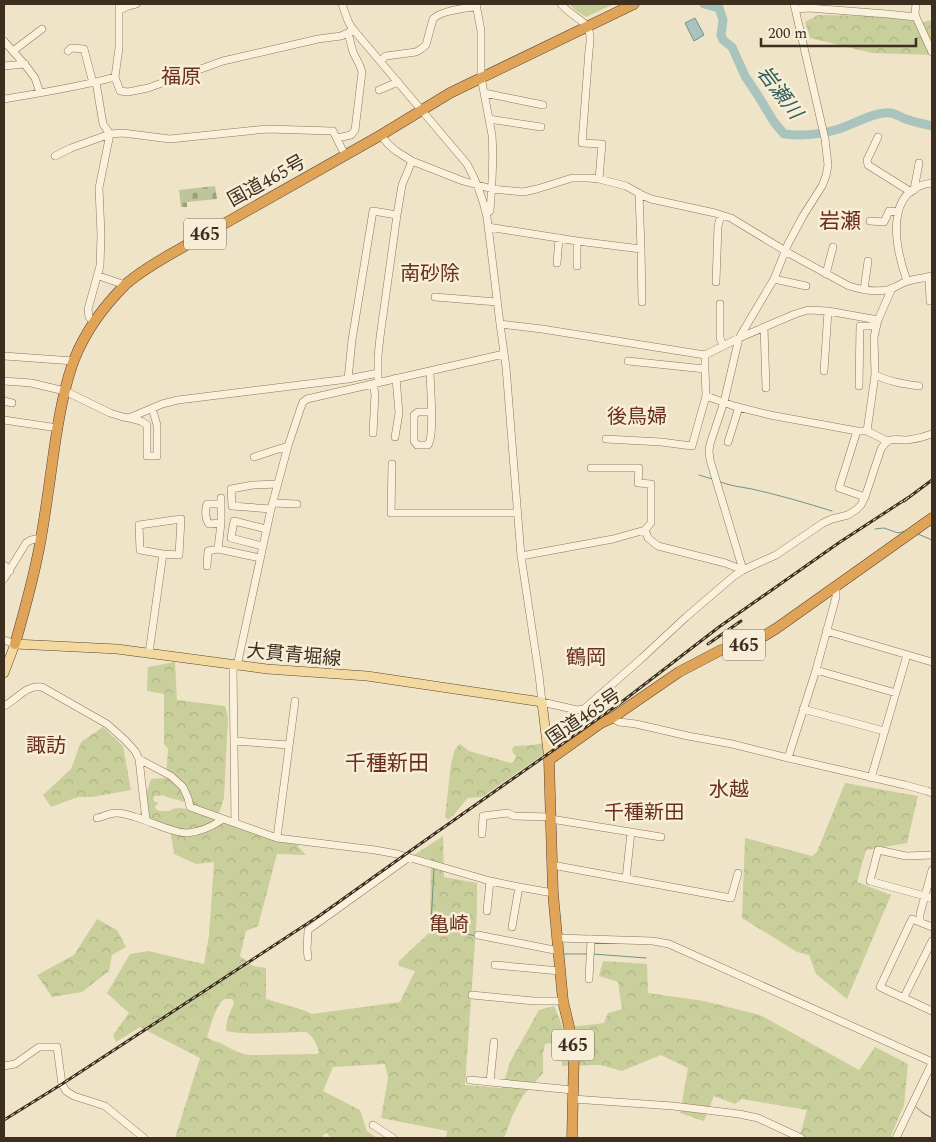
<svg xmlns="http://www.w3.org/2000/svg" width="936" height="1142" viewBox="0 0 936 1142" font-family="Spectral,'Noto Sans JP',serif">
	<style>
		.green { fill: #c9cf9b }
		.forest { fill: url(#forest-crowns); fill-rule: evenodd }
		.cemetery { fill: url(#cemetery-stones) }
		.water { fill: #a9c4bc; stroke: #6f938a }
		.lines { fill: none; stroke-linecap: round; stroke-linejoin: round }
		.stream { stroke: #6f938a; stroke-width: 1 }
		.river { stroke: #a9c4bc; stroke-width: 9 }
		.minor-casing { stroke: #8d765c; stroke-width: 8 }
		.major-casing { stroke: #5b4430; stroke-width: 10 }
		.highway-casing { stroke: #5b4430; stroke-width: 11 }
		.minor { stroke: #faf1dc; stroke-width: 7 }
		.major { stroke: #f3d9a0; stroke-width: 9 }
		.highway { stroke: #e0a458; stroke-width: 10 }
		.rail-casing { stroke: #3d2e20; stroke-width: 3 }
		.rail { stroke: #f7eed8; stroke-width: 1; stroke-dasharray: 4; stroke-linecap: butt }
		.labels { text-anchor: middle; stroke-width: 5; stroke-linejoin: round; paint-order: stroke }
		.shield { fill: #f7eed8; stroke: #756857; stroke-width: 1 }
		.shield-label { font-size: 18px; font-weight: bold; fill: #3d2e20 }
		.street-label { font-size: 19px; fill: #3d2e20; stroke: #f7eed8 }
		.neighbourhood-label { font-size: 20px; fill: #6b2e1e; stroke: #f7eed8 }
		.water-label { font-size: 20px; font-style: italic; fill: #2f5d5a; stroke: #f7eed8 }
		.quarter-label { font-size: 21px; fill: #6b2e1e; stroke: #f7eed8 }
	</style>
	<defs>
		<pattern id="forest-crowns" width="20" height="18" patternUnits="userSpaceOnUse" patternTransform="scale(1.25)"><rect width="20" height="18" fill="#c9cf9b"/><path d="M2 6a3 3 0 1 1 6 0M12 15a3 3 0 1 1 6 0" fill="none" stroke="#aeb285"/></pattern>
		<pattern id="cemetery-stones" width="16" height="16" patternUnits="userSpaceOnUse" patternTransform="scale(1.25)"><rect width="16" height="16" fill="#bfc49a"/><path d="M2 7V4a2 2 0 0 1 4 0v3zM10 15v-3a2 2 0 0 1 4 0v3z" fill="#9ca07d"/></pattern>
	</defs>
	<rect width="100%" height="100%" fill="#f0e4c8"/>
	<path class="green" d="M570,4H614L586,17L575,10Z"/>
	<path class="forest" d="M818,15L873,16L923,22L932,20V55L872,53L810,38L805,22Z
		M175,662L177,700L225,706L228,717L224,798L217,820L296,844L306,855L277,854L258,926L246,931L240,956L253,966L266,968V999L303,1010L312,1014L400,1002L415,971L399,966L398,962L430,932L431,859L414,855L443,836L444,877L477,883V914L465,1085L502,1088L510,1062L539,1010L554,1006L563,1028L604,1023L608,1013L622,1009L618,982L599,976L603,961L647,964L648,993L704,1001L760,1015L859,1070L875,1047L908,1064L904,1105L890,1138H799L807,1110L742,1099L735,1104L714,1096L704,1121L680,1113L688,1068L661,1055L622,1071L600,1065L562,1066L561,1042L545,1044L543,1054V1073L522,1097L512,1117L504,1138H446L447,1131L381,1118L388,1078L385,1064L333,1067L323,1091L360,1110L367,1131L377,1138H330L329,1136L327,1133L323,1135V1138H175L200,1058L140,1027L116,1042L113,1035L129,1013L107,993L130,954L148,951L204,964L209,935L214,862L196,864L174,854L170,829L138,820L151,779L166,778L168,749L164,744V694L147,691L148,667ZM162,795L173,799L179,800L182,802L185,801V797L192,806L206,815C194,814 181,803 169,811H159L155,808V806L158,804L157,802H155L153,799L155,796H159ZM224,999H232L234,1003C230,1012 226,1021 226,1031C252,1036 279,1032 306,1032C313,1036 317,1044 319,1052L317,1054L250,1055C238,1054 229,1047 218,1042C214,1041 210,1040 207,1037C211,1024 215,1008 224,999Z
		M103,727L123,746L131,790L92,797H78L51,807L43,795L71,769L81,742Z
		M542,743L545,747V752L540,757L482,797L468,798C461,805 456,814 448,820L445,817L451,764L455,749L460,744L469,751L511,763L515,760L516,756L513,753L512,749L514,746C524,745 533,746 542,743Z
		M845,783L918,796L907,843L866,850L857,882L891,895L847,999L816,974L809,955L797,952L742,918L745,838L812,856L817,852Z
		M97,919L117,930L126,947L112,955L109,971L82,992L52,997L37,975L74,955Z"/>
	<path class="cemetery" d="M215,186L217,199L187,202V207H181L179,190Z"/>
	<path class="water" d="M695,18L704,35L694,41L685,23Z"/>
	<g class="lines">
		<path class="stream" d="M699,475L712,479
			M720,482C731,486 741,487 752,489C779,495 806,503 832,511
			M875,529L884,528L898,533L906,531
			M918,534L932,540
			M434,869L431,923L434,927L476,936
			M563,954H586
			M593,954L646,958
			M916,1107L923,1113L932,1118"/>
		<path class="river" d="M704,4L719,8L723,20L721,35L723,40L732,47L745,76L757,94L774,122L784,134C802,136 818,135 835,130C851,126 874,111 891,113C897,114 903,119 909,120C917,123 925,124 932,126"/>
		<defs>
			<path id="minor" d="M342,4L348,21L352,28L467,164C476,180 483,199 487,217L500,324L506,367L521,556L539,675L542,702L577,710L584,709L642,658L686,617L734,576L743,570L776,555L823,523L832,519L848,515L857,509L861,505L865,497L881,449C884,445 885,442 890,440C896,439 902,440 907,440C916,439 924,437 932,434
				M476,4L481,31V77L492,135C494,160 492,186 490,211L486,214
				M561,4C577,23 595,19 589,50L582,143L602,144L599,179
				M916,4L915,13L916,17L932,52
				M795,9L809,8L887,14L916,17
				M120,10L128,6L136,4
				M4,41L26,66L35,78L40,93
				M13,51L42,29
				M68,51L71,48L84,49L93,83
				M380,61L386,56L416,52L421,49L426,45L433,19C442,10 464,9 477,6
				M4,66L25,64
				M115,77L120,91L128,92L148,88L223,61L318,39L341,36L354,30
				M379,90L398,82
				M484,93L543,105
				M4,99C41,93 79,87 115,77L119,48V4
				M489,119L541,127
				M381,135L388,144L396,151L412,161L463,181L492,189L523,192L537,189L572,178H588L599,179L626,186L642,195L651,199L715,213L731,218L792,255L849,286C862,290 877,293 891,289C896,287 900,284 905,282C914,279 924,278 932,276
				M878,137L867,160L868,165L911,192
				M337,138L351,135L355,130L362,72L360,66L353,52L348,33
				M55,156L71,148L110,134L123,133L170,139L267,129L333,131L345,155
				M914,190L919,163
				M639,193L641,249L642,302
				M870,221L884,222L889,211L898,212
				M488,227L577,241L641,249
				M557,263L559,238
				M577,266V241
				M826,274L833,247
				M99,276L125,285
				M929,277L930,301
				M774,279L806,286
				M907,281C896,250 882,189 932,183
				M716,282L718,226L721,215
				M864,290L868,261
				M435,297L497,302
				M720,304V338L723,345
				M94,322L89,317L88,309L100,266L101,235L99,188L110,134L103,124L96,82
				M500,324L542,329L705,355L739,338L795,314L808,310L828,311L878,320
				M764,327L766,388
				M4,356L74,361
				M628,361L705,369
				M430,371C430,385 435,435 428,445H417L414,441V415L418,412H431
				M824,371L828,311
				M875,375C890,382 904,384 919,386
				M348,379L352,340L373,211L397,215
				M4,381L31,383L65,391L110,413L123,417L129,418L162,404L178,400L348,379L378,373
				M378,383V356L380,337L397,215L402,185L412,161
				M373,384L375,394L373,433
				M859,386L860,326H876
				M706,396L734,406L770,415L857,431H867L887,441
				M4,401L12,403
				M129,418L141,421L147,425V456H157V425L152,408
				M4,420L51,427
				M857,431L839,488L865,497
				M867,431L875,375L874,337L878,320L892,288
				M395,437L399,413L396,378
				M606,439L661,442L692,446L706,396L705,369V355
				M728,442L739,407
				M254,457L288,446
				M392,464L391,513H517
				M273,503L297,504
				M221,504H207C205,510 205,519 209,524L221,523
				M271,509L232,506L231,489L253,485L278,484
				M645,530L648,538L658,546L725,563L743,570
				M262,546L231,538L234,521L266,529
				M218,549L221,523V498
				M521,556L613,539L645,530L651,523V484L638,483L639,468H591
				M4,565L10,571
				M207,566L208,551L218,549L260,558
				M743,570L710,460L709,451L710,444L724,402L739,338L774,279L788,244L803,216L822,186L826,176L828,165L825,139L794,4
				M4,579L26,543L31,540L41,538
				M826,631L932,662
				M4,640L15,644
				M149,653L163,554L179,555L181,519L139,525L140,550L163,554
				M233,665L235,823
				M237,666L271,509L288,446L301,407L303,402L307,399L504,354
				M816,670L896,693
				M4,706C18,699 25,685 42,687L107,724L125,740L135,751L139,759L171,776L183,787L188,798L190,807L277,838L375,850L397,854L490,881L519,887L553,893
				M803,709L884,731
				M612,718L619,722L636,724L688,736L732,744L788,758L905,785L927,791L932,793
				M234,741L289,745
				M788,758L816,670L836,597V587
				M139,759L146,820
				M871,778L907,655
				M97,818C103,817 109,813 116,813C122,813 129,815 135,817C150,821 172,833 187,833C199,832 213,826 223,819
				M551,819L661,837
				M482,834L483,816L508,813L514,816L551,817
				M277,838L295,701
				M932,855L906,856L878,850L870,881L932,898
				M552,865L731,898L738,873
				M626,879L631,832
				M487,911L490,881
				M920,922V914L932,870
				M512,927L519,887
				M932,927L912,919L880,987L932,1011
				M478,935L559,951
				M557,938L653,941L669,944L932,1062
				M308,957L307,949L308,930L408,858
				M495,965L560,971
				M589,979L591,939
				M472,995L534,1001H563
				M904,997L932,941
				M4,1066L15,1064L39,1047H57L62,1084L66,1091L74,1096L105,1106L144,1138
				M470,1080L573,1090
				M490,1082L494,1042
				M573,1099L673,1106L739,1114L758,1118L801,1138
				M373,1125L393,1138
				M896,1138L932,1063"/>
			<path id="major" d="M4,673L15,644L117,649L267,669L367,676L542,702L549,760"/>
			<path id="highway" d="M15,644C25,609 35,574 41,538C47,504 51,470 56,437C60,411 65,384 74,360C85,332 104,306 125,285C138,273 154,264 169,255L381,135L450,93L634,4
				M572,1138L574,1055L572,1039L563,1001L553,893L549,760L601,723L612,718L679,672L721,650L743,645L764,636L777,628L932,518"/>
		</defs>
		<use href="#minor" class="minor-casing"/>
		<use href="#major" class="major-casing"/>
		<use href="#highway" class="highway-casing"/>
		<use href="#minor" class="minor"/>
		<use href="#major" class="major"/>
		<use href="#highway" class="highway"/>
		<defs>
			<path id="rail" d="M904,501L932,480
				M708,644L741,621
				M4,1120L62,1084L319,916L420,844L619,704L719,627L840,542L909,497"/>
		</defs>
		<use href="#rail" class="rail-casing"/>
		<use href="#rail" class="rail"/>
	</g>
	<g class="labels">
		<g class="shield">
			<rect x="184" y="218.5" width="42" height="31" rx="4"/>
			<rect x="723" y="629.5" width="42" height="31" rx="4"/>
			<rect x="552" y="1029.5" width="42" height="31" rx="4"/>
		</g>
		<g class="shield-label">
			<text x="205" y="240">465</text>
			<text x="744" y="651">465</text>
			<text x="573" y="1051">465</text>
		</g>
		<g class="street-label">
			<text transform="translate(266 180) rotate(-29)" y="7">国道465号</text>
			<text transform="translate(294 654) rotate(5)" y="7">大貫青堀線</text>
			<text transform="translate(583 716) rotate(-34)" y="7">国道465号</text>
		</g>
		<g class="neighbourhood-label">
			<text x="181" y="83">福原</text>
			<text x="430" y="280">南砂除</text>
			<text x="637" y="423">後鳥婦</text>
			<text x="586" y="664">鶴岡</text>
			<text x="46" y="752">諏訪</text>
			<text x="729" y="796">水越</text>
			<text x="644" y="819">千種新田</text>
			<text x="449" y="931">亀崎</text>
		</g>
		<g class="water-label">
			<text transform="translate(780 92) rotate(53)" y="7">岩瀬川</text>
		</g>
		<g class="quarter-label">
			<text x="840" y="228">岩瀬</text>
			<text x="387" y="770">千種新田</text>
		</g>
	</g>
	<rect width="936" height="1142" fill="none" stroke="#3d2e20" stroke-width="10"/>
	<path d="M761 38v8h155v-8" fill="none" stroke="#3d2e20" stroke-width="2.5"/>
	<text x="768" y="38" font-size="15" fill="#3d2e20" stroke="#f7eed8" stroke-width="4" paint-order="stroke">200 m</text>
</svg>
